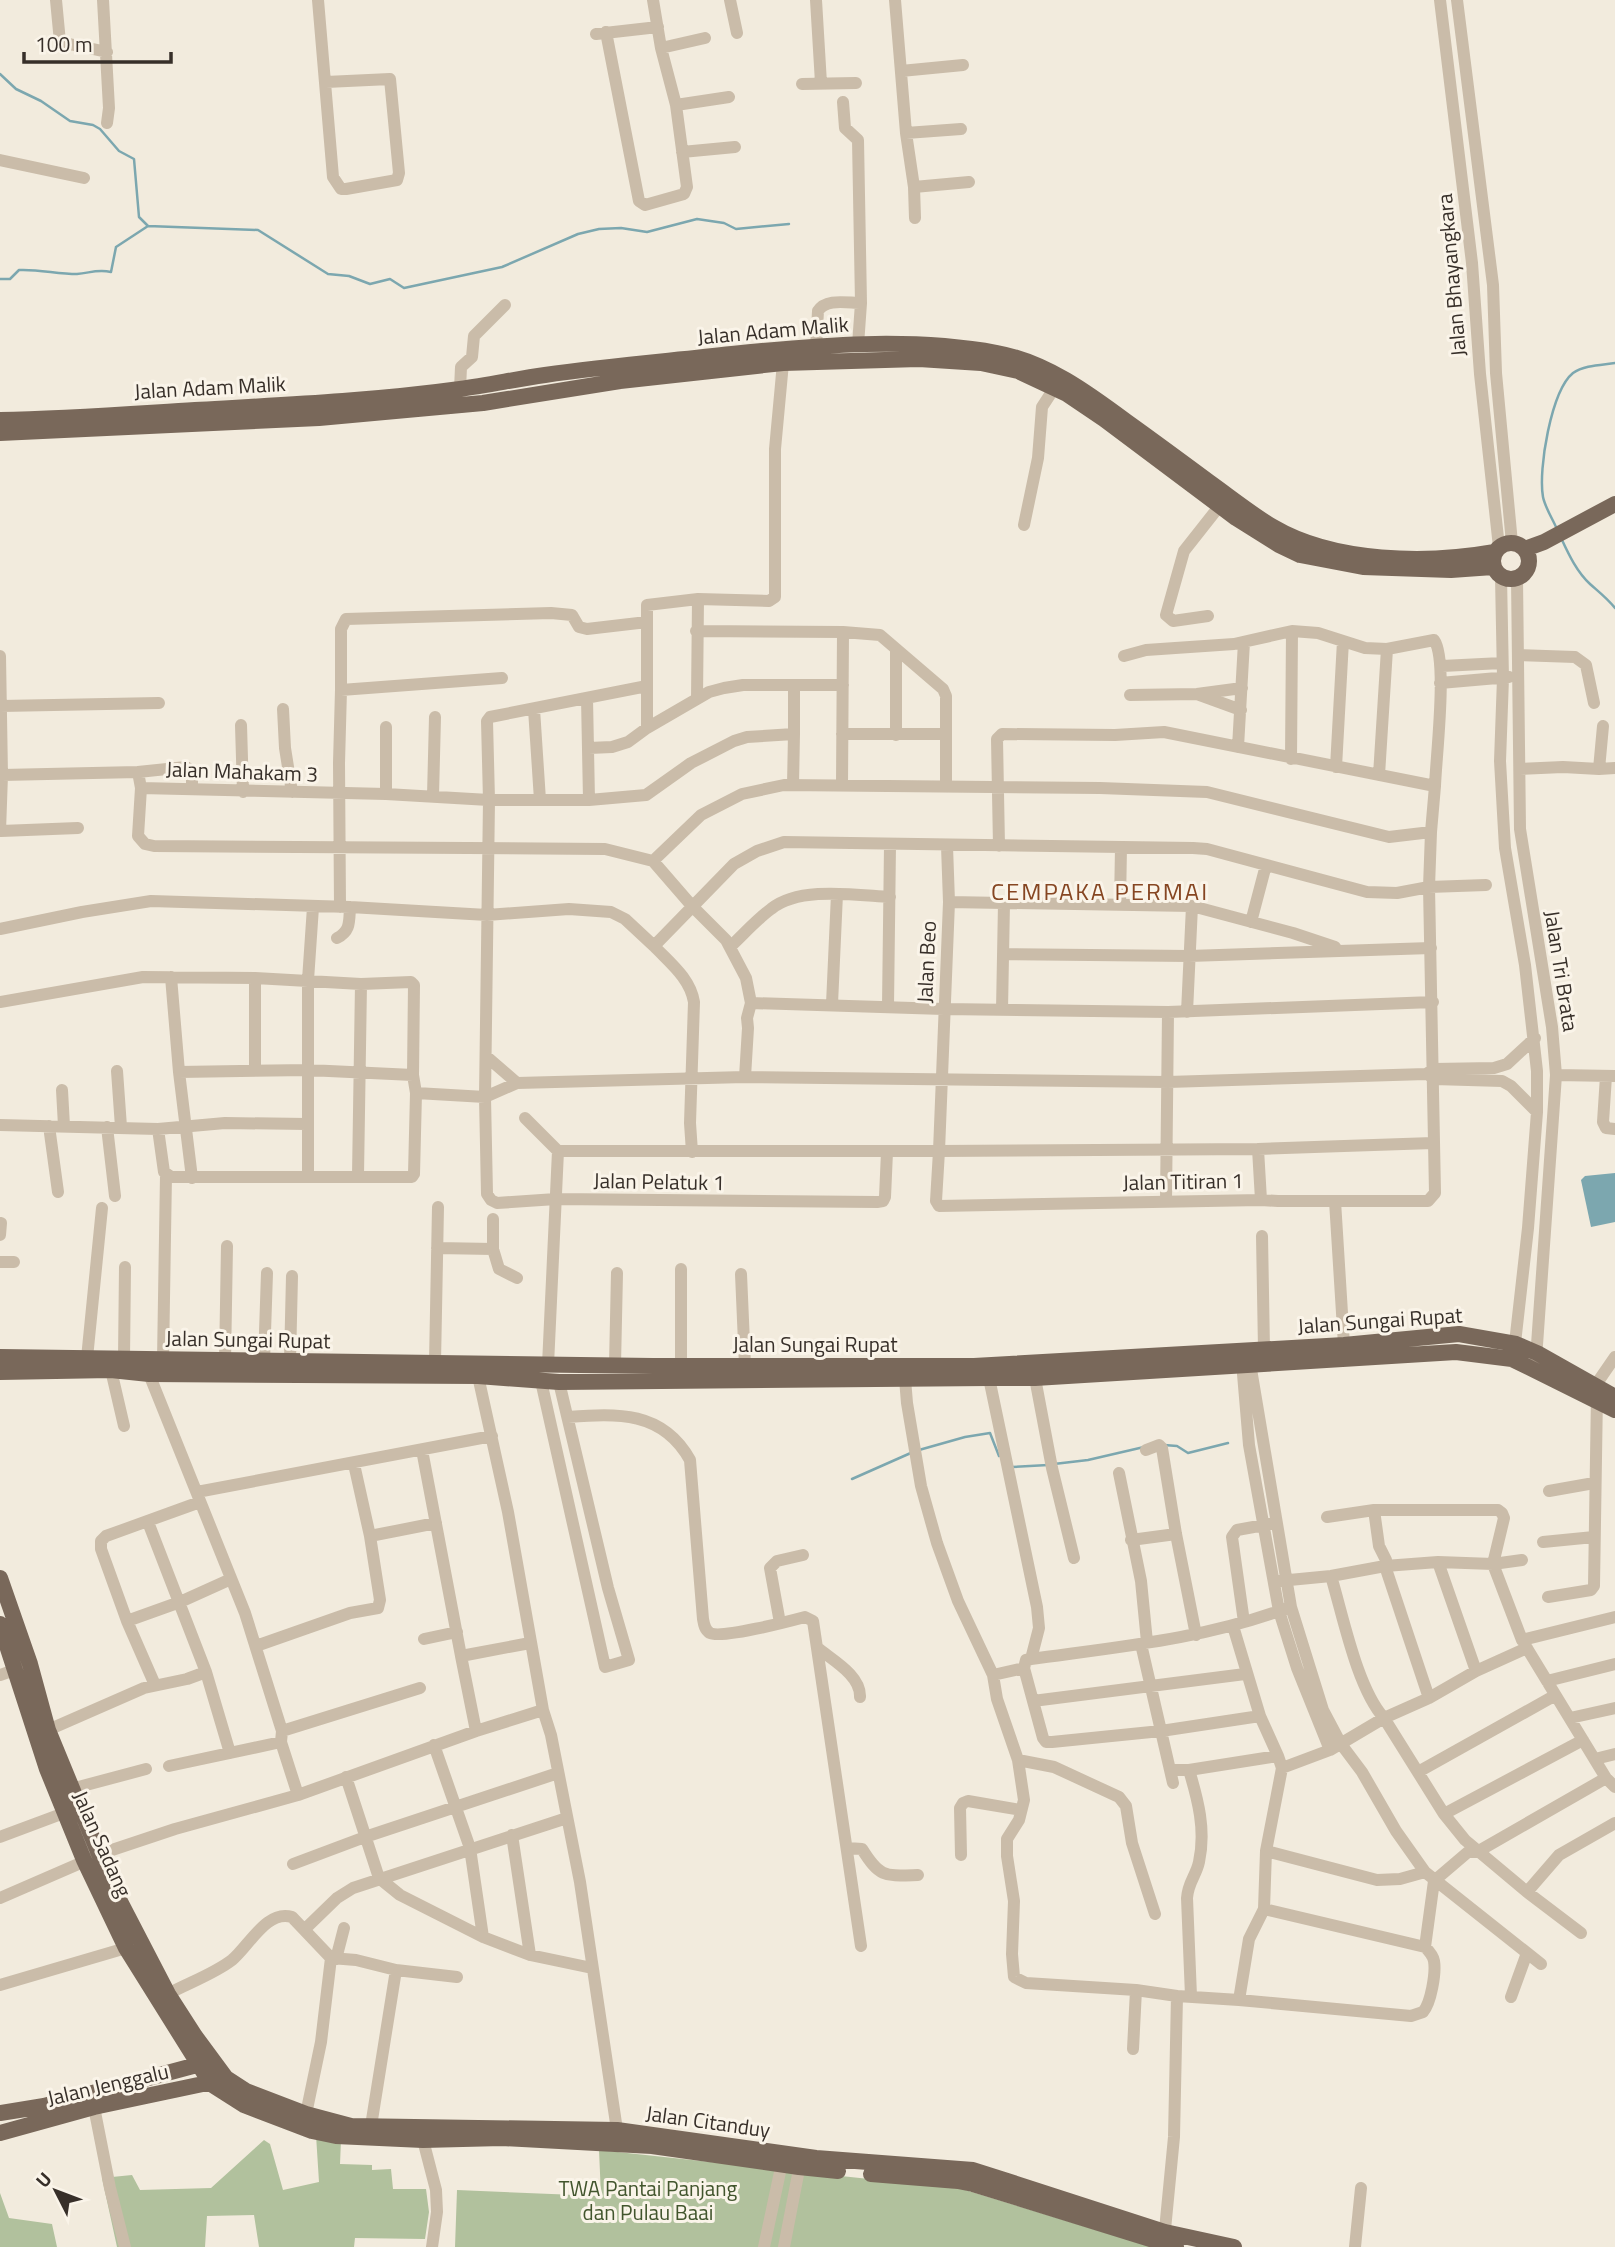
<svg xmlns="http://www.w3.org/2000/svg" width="1615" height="2247" viewBox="0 0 1615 2247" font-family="'Titillium Web',sans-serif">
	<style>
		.green { fill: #b1c19d }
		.water { fill: #7ca7af }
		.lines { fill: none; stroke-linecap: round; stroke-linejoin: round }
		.stream { stroke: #7ca7af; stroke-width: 2.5 }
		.minor { stroke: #cabca9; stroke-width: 12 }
		.major { stroke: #79685a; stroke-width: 16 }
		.labels { text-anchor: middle; stroke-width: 6; stroke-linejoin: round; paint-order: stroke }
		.street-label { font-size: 21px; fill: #372f29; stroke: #faf4e9 }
		.park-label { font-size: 21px; fill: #42552d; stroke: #faf4e9 }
		.quarter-label { font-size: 24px; letter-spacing: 2px; fill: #864622; stroke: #faf4e9 }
	</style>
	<rect width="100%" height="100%" fill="#f2ebdd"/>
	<path class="green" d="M316,2135L341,2140L340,2164L372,2165V2170L391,2169L393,2189H426L429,2212L425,2239L355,2238L354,2247H259L254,2215L207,2216L205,2247H117L102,2178L132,2175L140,2190L211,2188L264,2140L270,2144L283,2190L319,2182Z
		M599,2150L962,2189L1152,2247H455L457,2190L601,2196Z
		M0,2193L9,2218L52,2224L57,2247H0Z"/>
	<path class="water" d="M1615,1173V1222L1591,1227L1581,1180L1585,1176Z"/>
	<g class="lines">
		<path class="stream" d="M0,74L16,89L41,101L70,121L93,125L100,129L119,151L134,159L139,217L148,226L258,230L328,274L349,276L370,284L390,279L404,288L502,267L578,234L599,229L621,228L647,232L697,219L724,223L736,229L789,224
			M0,279H10L19,270C39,269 57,274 77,274C90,273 97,269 111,272L116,247L148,226
			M1556,527C1552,518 1545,507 1543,497C1538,470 1551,391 1573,373C1584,365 1602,365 1615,363
			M1562,540C1569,555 1577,572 1590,584C1599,592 1607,598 1615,608
			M1164,1445L1177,1446L1188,1453L1228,1443
			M919,1450L965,1437L990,1433L999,1456
			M1054,1464L1088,1460L1144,1447
			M1012,1467L1048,1465
			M852,1479L913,1452"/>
		<path class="minor" d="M56,0L60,42L107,52
			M103,0L109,108L107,123
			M318,0L333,177L341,189H346L397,180L399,173L390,79L326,82
			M730,0L737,33
			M816,0L821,83
			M895,0L906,133L914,187L915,218
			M1440,0L1472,263L1480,374L1499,547
			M1457,0L1493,285L1496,373L1512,543
			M606,32L639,201L645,205L684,194L687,187L676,105L661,48L653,0
			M596,34L658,27
			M661,48L705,38
			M901,71L963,65
			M802,84L856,83
			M843,102L845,128L858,140L861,303
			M676,105L729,97
			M906,133L961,129
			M682,152L735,147
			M0,160L84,178
			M914,187L969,182
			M816,347L818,311C826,298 847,303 861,303L858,345
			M460,389L461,367L472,357L474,336L505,305
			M1024,525L1038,458L1042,407L1055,387
			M1501,577L1503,678L1500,761L1505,848L1525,965L1537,1071V1112L1528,1228L1514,1352
			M1517,579L1520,829L1552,1027L1556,1075L1536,1359
			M1208,616L1173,621L1166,615L1184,551L1225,499
			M696,631L843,632L880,635L943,689L946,696V786
			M896,651V735
			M1519,655L1575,657L1586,665L1594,703
			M0,656L2,775
			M1442,666L1502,663
			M1440,683L1509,677
			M794,685V734L747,737L734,741L691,763L646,795L589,800H489L485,1097L487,1194L491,1200L497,1203L556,1199L877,1202L883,1201L885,1197L887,1152
			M341,690V629L346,619L551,613L572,615L579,627L587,629L647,622
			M1197,694L1241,710
			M1130,695L1197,694L1242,688
			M587,698L589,800
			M697,699L698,599
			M1,706L159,703
			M283,709L285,748L292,792
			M534,709L540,800
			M241,725L243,792
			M647,728V605L698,599L769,601L775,597V449L783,363
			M842,734H946
			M1238,747L1244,642
			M589,748L612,747L628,742L647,728L709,692L724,688L743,685H843
			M1291,759L1292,631
			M1336,767L1343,641
			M1520,769L1563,767L1599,769L1603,726
			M1599,769L1615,768
			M138,772L186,767L192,771V789
			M1379,775L1387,649
			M793,785L794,734
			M842,785L843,632
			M141,788L138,836L145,844L154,846L605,849L653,861L692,906L726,940L746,978L751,1003L747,1018L748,1028L745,1077
			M386,794V727
			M433,796L435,717
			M0,831L2,775L138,772L141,788L386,794L489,800L487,721L490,717L647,686
			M1,831L78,828
			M1431,832L1435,786
			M947,846L949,902L939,1151L1258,1149L1433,1143
			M999,846L997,739L1002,734L1115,735L1164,732L1435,786C1436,757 1448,659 1434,640L1387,649L1365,648L1318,633L1292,631L1234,644L1146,650L1124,656
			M949,902L1192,906L1293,933L1335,947
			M1120,905L1121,847
			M340,907L339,763L341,690L502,678
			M1251,922L1266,865
			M0,929L82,912L151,901L350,907L487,915L569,909L611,912L625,919L654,946L734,864L757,851L784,842L1193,848L1207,849L1367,892L1397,893L1429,887L1486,885
			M337,938C351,931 349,921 350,907
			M654,946C670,963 690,978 694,1002L690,1123L692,1152
			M730,947C743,935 756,920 771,909C799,886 855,895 890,897
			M1004,954L1189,956L1431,948
			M171,977L179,1072L192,1178
			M0,1002L143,977L255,978L361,984L411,982L414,985L413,1075L416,1093L414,1174L412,1177H171L164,1172L158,1129
			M751,1003L944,1009L1168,1012L1433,1002
			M832,1004L837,894
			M888,1006L890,845
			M1002,1010L1004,903
			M1187,1012L1192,906
			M487,1057L517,1083
			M255,1070V978
			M117,1071L121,1127
			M179,1072L308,1070L413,1075
			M1556,1075L1615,1076
			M1430,1076L1434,1079L1502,1081L1511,1086L1537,1112
			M1606,1076L1603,1122L1606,1128L1615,1129
			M62,1090L64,1126
			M416,1093L485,1097L517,1083L745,1077L1168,1082L1426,1074L1434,1069L1494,1068L1507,1064L1535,1038
			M525,1118L558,1151H939L936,1201L939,1206L1261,1200L1278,1201H1428L1435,1193L1429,887L1431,832L1389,837L1207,792L1100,788L784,785L742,794L701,815L653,861
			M0,1125L158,1129L225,1123L307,1124
			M49,1126L58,1192
			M107,1127L115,1196
			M1258,1149L1261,1200
			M358,1176L361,984
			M308,1177V980L313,907
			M1335,1201L1344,1345
			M1166,1202L1168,1012
			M0,1235L1,1223
			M1262,1236L1264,1349
			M437,1248L493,1249V1219
			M493,1249L499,1269L517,1278
			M0,1262H14
			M741,1274L745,1366
			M1249,1357L1291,1607L1323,1710L1341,1744L1362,1772L1396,1831L1425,1872L1541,1964
			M87,1358L102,1208
			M124,1358L125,1267
			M163,1360L166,1175
			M290,1361L292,1276
			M225,1362L227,1246
			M264,1362L267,1273
			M435,1363L438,1207
			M548,1365L558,1151
			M615,1365L617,1273
			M681,1366V1269
			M149,1367V1374L245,1613L282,1731L281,1742L298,1795
			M111,1370L124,1426
			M1243,1374L1249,1445L1279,1611L1297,1668L1330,1750
			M478,1376L508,1512L543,1710L551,1735L580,1882L617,2130
			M989,1378L1037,1607L1039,1628L1031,1659L1026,1660L1024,1668L1043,1738L1046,1742H1052L1161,1731L1260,1716
			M1035,1378L1052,1468L1074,1558
			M905,1379L907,1403L921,1486L937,1543L958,1601L993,1675L997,1699L1018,1760L1024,1800L1019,1820L1007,1839V1856L1014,1901L1012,1954L1014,1977L1026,1983L1136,1990L1177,1996L1174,2137L1164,2240
			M541,1381L605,1667L629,1660L608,1588L559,1382
			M1595,1386L1615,1357
			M568,1417C617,1413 663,1411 690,1460L703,1619C704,1625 705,1630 710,1633C721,1639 790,1621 805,1617L813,1621L861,1946
			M422,1450L461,1656L530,1643
			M1146,1450L1159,1445L1162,1448L1176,1534L1196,1635
			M1119,1473L1141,1581L1147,1642
			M1549,1491L1594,1483
			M197,1492L492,1436
			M1374,1510H1498L1502,1513L1504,1518L1493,1564L1522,1640L1606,1778L1615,1787
			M1327,1517L1374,1510L1379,1546L1386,1560L1385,1566L1429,1698
			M148,1522L206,1672L230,1753
			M370,1536L436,1523
			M1131,1540L1176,1534
			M1543,1542L1594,1537
			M1438,1562L1476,1671
			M1331,1576C1343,1616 1357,1688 1384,1718L1444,1814L1465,1840L1527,1892L1581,1933
			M1279,1581L1331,1576L1385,1566L1438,1562L1493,1564L1522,1560
			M1548,1597L1591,1590L1594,1586L1597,1394
			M127,1621L180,1602L231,1579
			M1244,1622L1232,1537L1237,1530L1270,1524
			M780,1623L770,1568L777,1561L803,1555
			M424,1639L457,1632
			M1522,1640L1615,1617
			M1141,1644L1173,1783
			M256,1646L350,1613L378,1608L380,1600L370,1536L354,1464
			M819,1649C834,1661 861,1676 860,1697
			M461,1656L476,1731
			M1031,1659C1117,1647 1205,1639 1287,1608
			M0,1675L23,1667
			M993,1675L1024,1668
			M1547,1681L1615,1664
			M155,1685L127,1621L101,1549V1541L106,1536L200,1502
			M1033,1701L1245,1674
			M1570,1718L1615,1708
			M48,1730L144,1688L187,1679L206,1672
			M282,1731L420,1688
			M434,1745L470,1848L483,1937
			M1595,1759L1615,1754
			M1018,1760L1054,1767L1119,1797L1126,1806L1132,1843L1155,1914
			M169,1766L281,1742
			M1282,1768L1330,1750L1384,1718L1429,1698L1476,1671L1527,1648
			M1170,1770H1189L1278,1756
			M1189,1770C1198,1800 1206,1830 1199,1862C1196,1876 1188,1882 1187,1898L1191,1996
			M1418,1772L1554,1696
			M346,1777L379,1878L400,1895L483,1937L530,1955L592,1968
			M71,1789L146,1769
			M1444,1814L1583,1740
			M512,1835L530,1955
			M0,1837L64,1813
			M847,1848L862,1849C880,1878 885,1876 918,1875
			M1266,1851L1377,1880L1400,1879L1425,1872
			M961,1855L960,1808L963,1803L968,1801L1021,1810
			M293,1864L365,1837L558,1773
			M1527,1892L1559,1855L1615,1823
			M0,1898L106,1852L175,1829L298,1795L476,1731L543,1710
			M305,1929L337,1898L353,1888L567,1818
			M1425,1947L1434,1881L1468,1852H1477L1606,1778
			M331,1958L356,1960L396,1970L457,1977
			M336,1959L344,1928
			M0,1985L126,1948
			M168,1994C188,1983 214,1974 232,1960C249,1946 267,1909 292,1917L331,1958L321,2042L306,2114
			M1177,1996L1239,2000L1249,1939L1264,1909L1266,1851L1282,1768L1278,1756L1260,1716L1233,1626
			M1511,1997L1527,1953
			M1239,2000L1411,2016L1423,2012C1431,2003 1436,1973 1434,1961C1433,1955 1429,1951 1425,1947L1264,1909
			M1133,2049L1136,1990
			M94,2107L110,2188L125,2247
			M371,2126L396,1970
			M423,2140L436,2190L437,2212L432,2247
			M764,2247L783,2158
			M784,2247L801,2159
			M1355,2247L1361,2188"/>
		<path class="major" d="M0,420C65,419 130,414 195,410C284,405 373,401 460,389C489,385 517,379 545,375C607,366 670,361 732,354C819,345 910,337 997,353C1046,362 1088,393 1127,422C1155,442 1182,462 1209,482C1230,497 1251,514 1273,527C1334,563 1427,564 1495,552
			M0,433L319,418L483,403L620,381L783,363L919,359L981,363L1018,371L1067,394L1104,419L1236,518L1279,545L1300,555L1363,567L1451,570L1493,567
			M1493 561a18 18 0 1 1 36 0a18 18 0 1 1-36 0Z
			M1525,549L1544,542L1615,504
			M0,1357L653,1366H974L1344,1345L1459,1334L1516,1344L1537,1353L1615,1397
			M0,1372L111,1370L149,1374L478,1376L559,1382L989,1378H1035L1456,1352L1512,1359L1615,1410
			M0,1578L30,1664L48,1730L113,1888L168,1994L195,2036L226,2078L246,2091L306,2114L351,2126L617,2130L816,2158L973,2170L1165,2232L1234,2247
			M0,1624L47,1769L84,1860L126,1948L211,2084L244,2105L312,2131L336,2136L423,2140L502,2138L652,2146L799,2167L838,2171
			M0,2113L44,2106L208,2062
			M0,2133L94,2107L217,2081
			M871,2174L958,2181L973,2184L1176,2247"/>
	</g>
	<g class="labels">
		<g class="street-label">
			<text transform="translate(1452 275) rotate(-95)" y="7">Jalan Bhayangkara</text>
			<text transform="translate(773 331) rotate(-5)" y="7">Jalan Adam Malik</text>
			<text transform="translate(210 388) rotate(-3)" y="7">Jalan Adam Malik</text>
			<text transform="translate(242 772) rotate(2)" y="7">Jalan Mahakam 3</text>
			<text transform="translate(927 962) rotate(-87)" y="7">Jalan Beo</text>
			<text transform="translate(1561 971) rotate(81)" y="7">Jalan Tri Brata</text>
			<text transform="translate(659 1182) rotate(1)" y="7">Jalan Pelatuk 1</text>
			<text transform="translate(1183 1182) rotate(-1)" y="7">Jalan Titiran 1</text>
			<text transform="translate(1380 1321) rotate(-4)" y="7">Jalan Sungai Rupat</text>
			<text transform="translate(248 1340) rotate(1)" y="7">Jalan Sungai Rupat</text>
			<text x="815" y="1352">Jalan Sungai Rupat</text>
			<text transform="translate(102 1844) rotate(66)" y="7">Jalan Sadang</text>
			<text transform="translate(108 2085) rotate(-13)" y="7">Jalan Jenggalu</text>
			<text transform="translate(708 2122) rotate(8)" y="7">Jalan Citanduy</text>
		</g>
		<g class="park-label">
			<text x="648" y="2196">TWA Pantai Panjang<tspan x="648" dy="24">dan Pulau Baai</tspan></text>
		</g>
		<g class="quarter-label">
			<text x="1100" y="900">CEMPAKA PERMAI</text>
		</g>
	</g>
	<g transform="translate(56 2191) rotate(312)" stroke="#faf4e9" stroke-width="5" paint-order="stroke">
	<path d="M0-5L12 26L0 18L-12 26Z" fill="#372f29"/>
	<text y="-10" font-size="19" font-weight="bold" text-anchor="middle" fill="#372f29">U</text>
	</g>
	<path d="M24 52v10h147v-10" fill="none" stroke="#372f29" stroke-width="3.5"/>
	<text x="35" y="52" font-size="21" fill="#372f29" stroke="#faf4e9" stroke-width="5" paint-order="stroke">100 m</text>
</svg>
